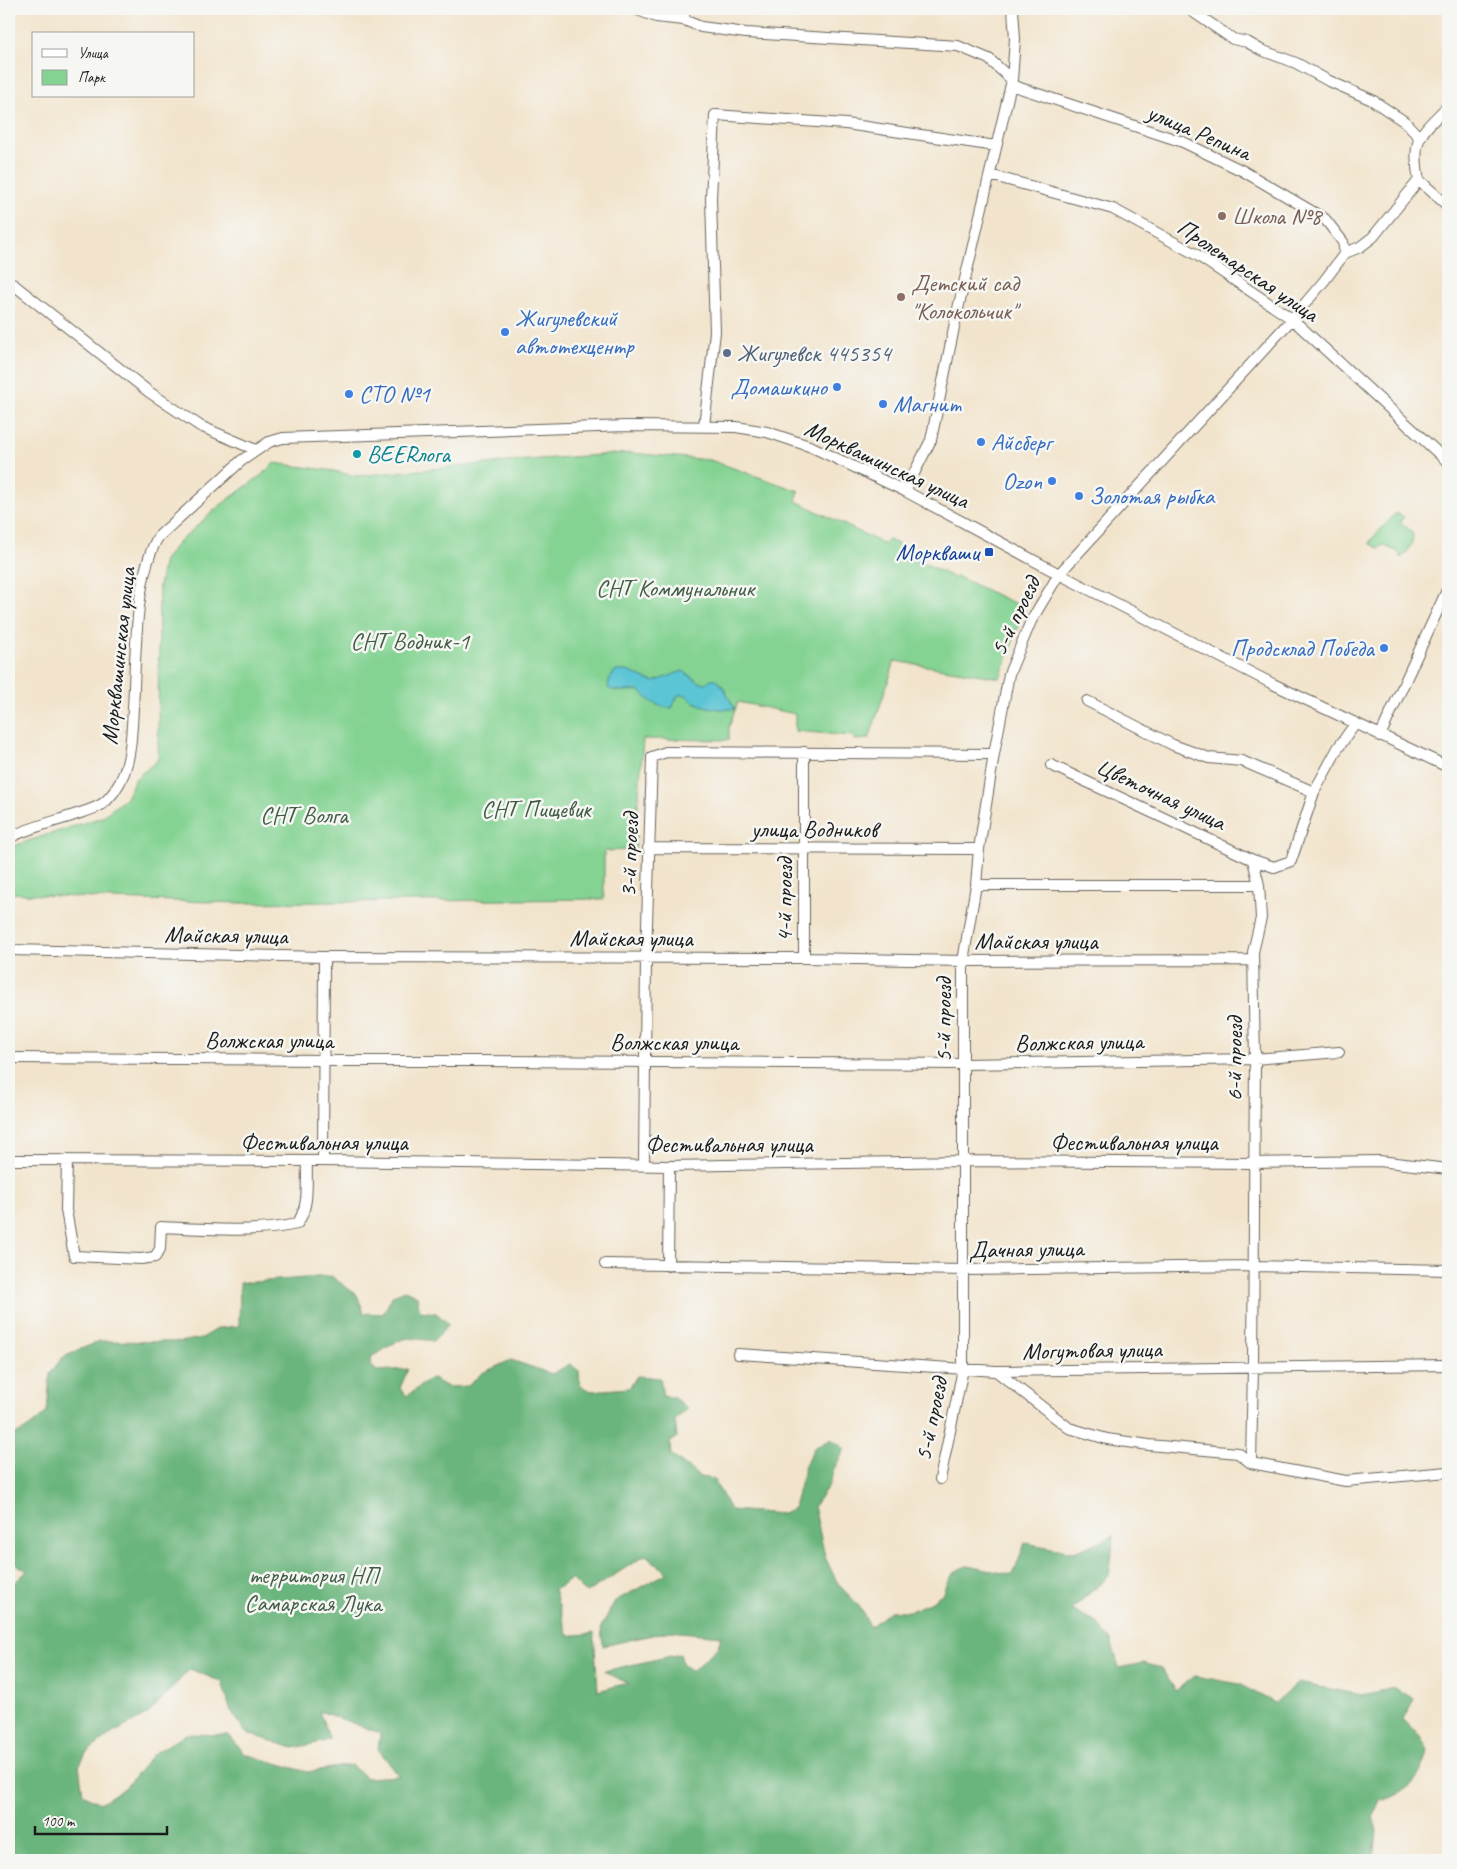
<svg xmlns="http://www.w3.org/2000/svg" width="1457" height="1869" viewBox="0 0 1457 1869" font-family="Caveat,sans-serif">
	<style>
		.green { fill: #84d393; stroke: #507858 }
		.forest { fill: #6bb57d; stroke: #44684c; fill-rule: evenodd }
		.water { fill: #5bc5d5; stroke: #3c7078 }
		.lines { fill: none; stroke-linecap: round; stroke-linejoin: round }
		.street-casing { stroke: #67625a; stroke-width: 12 }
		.street { stroke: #fff; stroke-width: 10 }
		.education-dot { fill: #8d6e63; stroke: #f6f6f2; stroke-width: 2 }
		.shop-dot { fill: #3f7fe0; stroke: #f6f6f2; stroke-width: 2 }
		.service-dot { fill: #5c6f8a; stroke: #f6f6f2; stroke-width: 2 }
		.culture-dot { fill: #0f9aa8; stroke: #f6f6f2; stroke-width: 2 }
		.transit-dot { fill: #1a4fb4; stroke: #f6f6f2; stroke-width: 2 }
		.labels { text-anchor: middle; stroke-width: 5; stroke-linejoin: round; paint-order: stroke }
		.street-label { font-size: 24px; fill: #1c1c1c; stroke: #f6f6f2 }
		.education-label { font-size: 24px; fill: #785e54; stroke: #f6f6f2; text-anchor: start }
		.shop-label { font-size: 24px; fill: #366cbe; stroke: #f6f6f2; text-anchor: start }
		.service-label { font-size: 24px; fill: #4e5e75; stroke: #f6f6f2; text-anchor: start }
		.culture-label { font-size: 24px; fill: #0d838f; stroke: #f6f6f2; text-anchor: start }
		.transit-label { font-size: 24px; fill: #164399; stroke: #f6f6f2; text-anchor: end }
		.park-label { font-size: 24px; fill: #405c46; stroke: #f6f6f2 }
	</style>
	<rect width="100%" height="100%" fill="#f6f6f2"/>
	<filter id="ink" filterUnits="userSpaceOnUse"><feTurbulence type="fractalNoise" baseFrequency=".02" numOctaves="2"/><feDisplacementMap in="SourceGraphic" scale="10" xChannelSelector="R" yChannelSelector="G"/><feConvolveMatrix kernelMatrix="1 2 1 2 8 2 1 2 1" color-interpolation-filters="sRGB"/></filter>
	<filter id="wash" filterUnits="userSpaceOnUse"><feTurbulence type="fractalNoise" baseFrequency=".0096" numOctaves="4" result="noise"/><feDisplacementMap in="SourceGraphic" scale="20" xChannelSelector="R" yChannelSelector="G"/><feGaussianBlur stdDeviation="1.12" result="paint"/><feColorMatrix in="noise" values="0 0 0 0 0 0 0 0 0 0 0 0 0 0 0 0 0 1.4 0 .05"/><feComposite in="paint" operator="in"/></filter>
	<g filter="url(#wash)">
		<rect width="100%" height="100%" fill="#f2e4cc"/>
		<path class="green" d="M630,453L710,460L799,491L796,501L884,544L887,539L918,553L916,559L954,578L956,576L1025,608L1000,678L895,661L869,739L854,740L853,736L795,731V714L738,702L729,727V740L643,739L635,850L604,851V899L241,903L111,899L9,893L10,847L102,817L126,798L135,779L158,760L159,586L164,560L178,543L218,507L263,474L274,463L334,471L355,476L540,459Z
			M1396,513L1404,517L1400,522C1403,525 1410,529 1412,533C1416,540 1406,555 1401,558L1398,552L1383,545L1378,548L1370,544V541Z"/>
		<path class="forest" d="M331,1276L357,1295L364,1313L383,1314L393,1295L405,1290L417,1296L420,1311L436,1313L449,1324L433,1341C424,1340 413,1337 404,1339C392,1342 383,1352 372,1356L370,1365L377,1371L408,1369L400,1388L407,1396L431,1378L448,1387L468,1386L482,1373L511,1360L552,1374L570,1364L579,1371L580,1386L591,1391L629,1388L637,1376L660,1378L663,1396L674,1398L688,1409L675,1420L677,1437L670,1443L671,1455L700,1477L714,1479L730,1510L783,1514L794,1508L805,1465L814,1448L831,1439L845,1449L835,1467L829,1485L814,1506L825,1557L838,1584L859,1606L870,1627L890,1611H910L929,1603L943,1593C947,1579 952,1571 967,1566L1013,1575L1025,1543L1074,1552L1114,1536L1109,1576L1071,1610L1095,1621L1111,1640L1119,1668L1143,1663L1161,1668L1176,1691L1195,1676L1239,1684L1275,1703L1298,1683L1362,1695L1394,1688L1414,1699L1403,1719L1420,1737L1428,1751C1421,1780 1409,1792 1380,1800L1373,1816L1377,1831L1374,1860H9V1588L27,1571L9,1559V1435C23,1435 38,1420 47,1412L50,1374L62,1358L81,1349L100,1341L180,1342L202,1338L219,1328L239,1326L240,1283ZM646,1555L667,1573L615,1601L601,1627L603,1646L670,1631L721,1636L718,1647L692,1671L683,1665L680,1654L604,1671L627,1683L598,1691L594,1633L568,1636L554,1590L572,1579L586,1593ZM190,1669L222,1682L230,1709L246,1733L294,1748L330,1740L319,1711L380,1733L378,1749L399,1776L366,1778L351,1765L307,1772L245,1754L229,1735L186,1734L153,1754L125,1788L100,1803L83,1794L79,1766L86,1753L108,1736L148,1714Z"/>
		<path class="water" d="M615,671H627L653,682L683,671L699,682L706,683L711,679H716L723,687L735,709C719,710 697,708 686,695H678L672,708C657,707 650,702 640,691C630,690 617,693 608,688L609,680Z"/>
	</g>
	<g filter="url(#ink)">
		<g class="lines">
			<defs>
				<path id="street" d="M635,9L656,17L684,20L701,27L746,33L958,46L989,59L1012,80
					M1189,9L1233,39L1247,42L1261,50L1296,63L1327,80L1372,100L1405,122L1419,137
					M684,20L685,9
					M1011,85L1183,142L1243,171L1325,219L1343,242L1345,253
					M990,175L1113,209L1197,255L1292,319L1448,462
					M1419,180C1411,138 1420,134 1448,106
					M1419,180L1448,206
					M9,281L149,392L200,426L256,450
					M704,426L715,332L711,199L715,115L846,124L996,146
					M905,491L931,440L957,313L1012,80L1015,39L1013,9
					M1087,701L1173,745L1209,758L1242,761L1314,792
					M1380,736L1448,588
					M1051,765L1253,860L1274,867L1291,861L1314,792L1338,748L1355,724
					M9,838C29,827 58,821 80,813C89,810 101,807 107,800C132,775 131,740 133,708C136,658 134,579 158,537L241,461L269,442L283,438L627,426L736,427L767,432L812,447L905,491L1059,574L1273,684L1448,767
					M648,848L979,849
					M976,885H1259
					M9,950L324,957L804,958L963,961L1253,960
					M804,958V752
					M9,1058L963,1064L1255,1059L1339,1052
					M9,1160L323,1161L669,1166L963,1161L1254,1163L1379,1161L1448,1169
					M67,1160L66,1210L74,1256L141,1259L155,1257L160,1249L161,1227C201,1229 257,1233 297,1224C310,1206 306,1183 307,1161
					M323,1161L324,957
					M644,1165L646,958L652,757L666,752L994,754
					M605,1264L964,1270L1253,1266L1448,1270
					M668,1266L669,1166
					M738,1354L996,1371L1448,1365
					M996,1371L1069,1428L1107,1439L1149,1445L1238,1453L1251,1463L1346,1481L1448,1472
					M1251,1463L1253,1367L1255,1059L1253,952L1261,918L1259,885L1253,860
					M940,1479L963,1369V961L976,885L979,849L994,754L1009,674L1031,621L1059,574L1292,319L1324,281L1345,253L1360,247L1373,237L1419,180"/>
			</defs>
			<use href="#street" class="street-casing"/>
			<use href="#street" class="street"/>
		</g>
	</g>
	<g class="education-dot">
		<circle cx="1222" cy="216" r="5"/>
		<circle cx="901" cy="297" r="5"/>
	</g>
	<g class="shop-dot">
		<circle cx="505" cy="332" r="5"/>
		<circle cx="837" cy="387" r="5"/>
		<circle cx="349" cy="394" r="5"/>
		<circle cx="883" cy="404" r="5"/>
		<circle cx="981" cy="442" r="5"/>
		<circle cx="1052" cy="481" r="5"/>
		<circle cx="1079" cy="496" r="5"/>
		<circle cx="1384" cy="648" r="5"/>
	</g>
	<circle class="service-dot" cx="727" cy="353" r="5"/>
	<circle class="culture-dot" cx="357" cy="454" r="5"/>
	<rect class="transit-dot" x="984" y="547" width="10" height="10" rx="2.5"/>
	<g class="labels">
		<g class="street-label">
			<text transform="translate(1199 132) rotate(23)" y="8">улица Репина</text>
			<text transform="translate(1248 270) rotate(34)" y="8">Пролетарская улица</text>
			<text transform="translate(887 464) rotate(25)" y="8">Морквашинская улица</text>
			<text transform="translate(1015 616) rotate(-64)" y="8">5-й проезд</text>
			<text transform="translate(118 656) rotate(-84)" y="8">Морквашинская улица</text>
			<text transform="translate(1161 794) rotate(25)" y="8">Цветочная улица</text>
			<text x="814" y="837">улица Водников</text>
			<text transform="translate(629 855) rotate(-88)" y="8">3-й проезд</text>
			<text transform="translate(784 900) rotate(-90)" y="8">4-й проезд</text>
			<text transform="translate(226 935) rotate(1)" y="8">Майская улица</text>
			<text x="631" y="946">Майская улица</text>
			<text x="1036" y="949">Майская улица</text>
			<text transform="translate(943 1020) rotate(-90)" y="8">5-й проезд</text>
			<text x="269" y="1048">Волжская улица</text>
			<text x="674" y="1050">Волжская улица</text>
			<text transform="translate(1079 1042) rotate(-1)" y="8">Волжская улица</text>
			<text transform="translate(1234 1059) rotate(-90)" y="8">6-й проезд</text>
			<text x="324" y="1150">Фестивальная улица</text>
			<text x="1134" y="1150">Фестивальная улица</text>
			<text x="729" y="1152">Фестивальная улица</text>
			<text transform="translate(1026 1249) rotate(-1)" y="8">Дачная улица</text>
			<text transform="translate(1092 1350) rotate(-1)" y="8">Могутовая улица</text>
			<text transform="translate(931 1419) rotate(-78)" y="8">5-й проезд</text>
		</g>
		<g class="education-label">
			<text x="1232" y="224">Школа №8</text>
			<text x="911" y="291">Детский сад<tspan x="911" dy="28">"Колокольчик"</tspan></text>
		</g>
		<g class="shop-label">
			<text x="515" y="326">Жигулевский<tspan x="515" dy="28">автотехцентр</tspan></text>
			<text x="827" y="395" text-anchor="end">Домашкино</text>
			<text x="359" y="402">СТО №1</text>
			<text x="893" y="412">Магнит</text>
			<text x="991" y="450">Айсберг</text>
			<text x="1042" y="489" text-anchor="end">Ozon</text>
			<text x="1089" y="504">Золотая рыбка</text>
			<text x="1374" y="656" text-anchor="end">Продсклад Победа</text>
		</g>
		<g class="service-label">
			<text x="737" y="361">Жигулевск 445354</text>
		</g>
		<g class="culture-label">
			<text x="367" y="462">BEERлога</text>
		</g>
		<g class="transit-label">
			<text x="979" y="560">Моркваши</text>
		</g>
		<g class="park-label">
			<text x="675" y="596">СНТ Коммунальник</text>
			<text x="410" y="649">СНТ Водник-1</text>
			<text x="536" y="817">СНТ Пищевик</text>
			<text x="304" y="823">СНТ Волга</text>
			<text x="313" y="1583">территория НП<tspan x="313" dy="28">Самарская Лука</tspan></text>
		</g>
	</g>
	<rect width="1457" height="1869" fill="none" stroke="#f6f6f2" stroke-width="30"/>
	<rect x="32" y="32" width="162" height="65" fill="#f6f6f2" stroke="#9f9f9c"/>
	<rect x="42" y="49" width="25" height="8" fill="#ffffff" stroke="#9f9f9c"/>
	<text x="78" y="58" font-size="15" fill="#1c1c1c">Улица</text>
	<rect x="42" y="70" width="25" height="15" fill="#84d393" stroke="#9f9f9c"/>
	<text x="78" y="82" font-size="15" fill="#1c1c1c">Парк</text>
	<path d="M35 1826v8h132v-8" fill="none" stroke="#1c1c1c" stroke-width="2.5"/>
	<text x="42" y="1826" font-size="15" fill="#1c1c1c" stroke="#f6f6f2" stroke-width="4" paint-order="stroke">100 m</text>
</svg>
